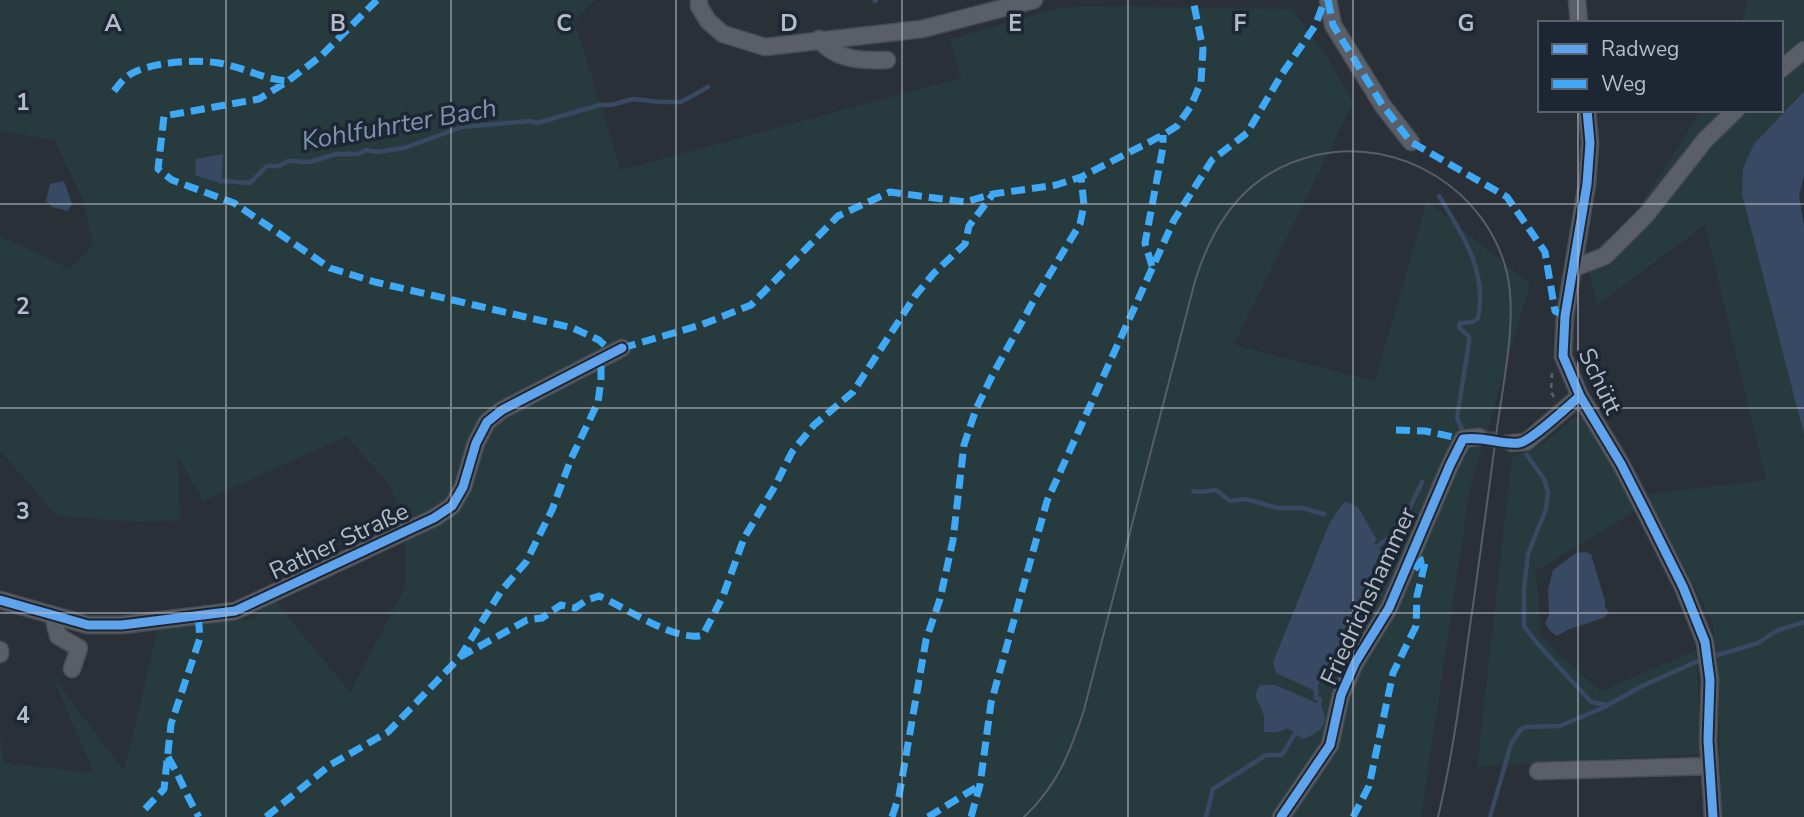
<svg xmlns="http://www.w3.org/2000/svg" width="1804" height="817" viewBox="0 0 1804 817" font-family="'Nunito Sans',sans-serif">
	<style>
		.green { fill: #273a3e; fill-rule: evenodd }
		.water { fill: #384963 }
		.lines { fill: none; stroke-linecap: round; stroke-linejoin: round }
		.stream { stroke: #384963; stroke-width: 4.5 }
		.minor-tunnel { stroke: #3f454e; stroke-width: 16; stroke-dasharray: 16 8; stroke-linecap: butt }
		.minor-casing { stroke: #484c53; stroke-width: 19 }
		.path { stroke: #5d636a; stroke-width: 2.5; stroke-dasharray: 5 5; stroke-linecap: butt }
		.minor { stroke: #5a5e66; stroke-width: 16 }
		.tram { stroke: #595d64; stroke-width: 2 }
		.quiet { stroke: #3fa9f5; stroke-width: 7; stroke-dasharray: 14 7; stroke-linecap: butt }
		.cycleway-casing { stroke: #1d2633; stroke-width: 13 }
		.cycleway { stroke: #60a3ed; stroke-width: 9 }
		.grid { fill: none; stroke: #b4bcc9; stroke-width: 2; stroke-opacity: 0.55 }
		.labels { text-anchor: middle; stroke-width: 7; stroke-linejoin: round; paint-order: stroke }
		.street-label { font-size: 24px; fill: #b4bcc9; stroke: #1d2633 }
		.water-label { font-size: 26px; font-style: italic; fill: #7c92b1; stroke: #1d2633 }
		.grid-label { font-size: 23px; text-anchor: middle; font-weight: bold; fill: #b4bcc9; stroke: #1d2633; stroke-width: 7; stroke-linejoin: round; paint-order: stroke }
	</style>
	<rect width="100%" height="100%" fill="#2a3038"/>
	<path class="green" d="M0,0H596L574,20L621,170L961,78L950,39L1056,9L1082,6L1293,9L1330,62L1353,103L1234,345L1375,381L1427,201L1530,284L1470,489L1421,817H0V734L4,763L94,773L51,674L124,771L159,624L254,619L272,597L350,692L405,587V536L407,527L389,485L347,436L203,501L177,455L180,520L138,522L57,516L0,451V236L70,269L93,245L83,199L54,140L0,131ZM1358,507L1376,540L1374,542L1378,549L1376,607L1361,624L1355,636L1332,658L1315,691L1276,673L1273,662L1329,524L1332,518Z
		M1748,0H1804V91L1794,99L1742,194L1804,435V817H1721L1718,664L1713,623L1647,494L1766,480L1705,225L1597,305L1586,256L1630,221L1702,110H1781V23H1742Z
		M1575,417L1587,421L1637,510L1536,571L1541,635L1558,654L1601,691L1696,650L1701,754L1477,767L1512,457L1543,444Z"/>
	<path class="water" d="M1804,91V175L1799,196L1804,226V435L1742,194L1743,168L1754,144Z
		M223,154L222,184L195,175L196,159Z
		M64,181L72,204L68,211L52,207L46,201L50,184Z
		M1347,502L1358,507L1377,540L1374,542L1378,548L1380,549L1387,567L1383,592L1355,636L1332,658L1315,691L1276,673L1273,662L1329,524L1343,503Z
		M1586,552L1591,554L1605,601V607L1609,613L1603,618L1567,630L1557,636L1551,632L1545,623L1549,615L1548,590L1553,570L1576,553Z
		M1260,685H1275L1319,704C1333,722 1319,735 1302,739L1288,728L1278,732H1264C1264,726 1265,718 1263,713C1259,701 1251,698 1260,685Z"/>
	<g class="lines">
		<path class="stream" d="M875,1L876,0
			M223,181L250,183L267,166H279L288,161L310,162L336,154H358L366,150L377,152L404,148L462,127L530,121L537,123L600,105H611L633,99L660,102H681L708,87
			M1439,196C1462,233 1488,272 1478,318L1473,322L1460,323L1459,327L1469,337V342L1457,418L1462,429
			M1527,455L1544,479L1548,492L1546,509L1528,554L1524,589V626L1536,642L1591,702L1608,705L1642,686L1698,661
			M1193,491L1199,492L1216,490L1230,501L1246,499L1278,508H1302L1324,514
			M1374,549L1399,530L1422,482
			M1718,655L1758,643L1776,631L1804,622
			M1316,685V698L1320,699L1319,708
			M1206,817L1213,789L1266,755H1282L1296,732
			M1490,817L1511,744L1520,730L1525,727L1560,726L1607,706"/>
		<path class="minor-tunnel" d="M1479,437L1512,443"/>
		<defs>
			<path id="minor" d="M699,0V6L708,21L723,34L765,47L922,29L1034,0
				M1328,0L1333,25L1383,106L1411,142
				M1577,0L1579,23
				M819,39C835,60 862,61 887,60
				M1781,69L1804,50
				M1587,110L1590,143L1587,184L1565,316L1563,356L1580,396L1621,464L1644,509L1683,587L1705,642L1710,680L1708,740L1713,817
				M1574,268L1605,256L1646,215L1705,140L1736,110
				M1512,443L1526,442L1580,396
				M0,600L88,625H122L235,611L434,518L452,506L463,487L476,443L487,422L502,410L622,348
				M53,615L58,636L79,648L72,669
				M0,650V654
				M1538,771L1710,766
				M1281,817L1330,745L1341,695L1355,663L1389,608L1450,465L1463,439L1479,437"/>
		</defs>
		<use href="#minor" class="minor-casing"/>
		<path class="path" d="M1552,373L1551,392L1554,397"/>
		<use href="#minor" class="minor"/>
		<path class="tram" d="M1024,817C1057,786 1070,753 1084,710L1195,281C1215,217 1249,171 1316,155C1400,136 1487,190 1507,273C1518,320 1502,387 1496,436C1487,504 1478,572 1468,640C1460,700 1452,758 1438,817"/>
		<path class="quiet" d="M377,0L321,56L288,81L259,99L164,116L158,169L172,180L234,203L330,268L375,282L573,328L599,340L612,352
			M1328,0L1333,25L1383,106L1411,142L1507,197L1545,252L1555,311L1565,316
			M114,91C118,86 123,79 129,75C149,62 196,59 219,63C243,67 263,79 287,81
			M1152,266L1145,243L1163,147V135
			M622,348L701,325L751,305L838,216L890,192L965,202L993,194L1056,185L1081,177L1163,135L1177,126L1191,106L1201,82L1203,49L1193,0
			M1396,430L1425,431L1463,439
			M460,657L527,620L542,618L561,605L575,608L587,600L599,596C625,607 676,643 703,635L723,596L744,538L775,486L792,452L814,425L853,392L915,296L934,273L965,244L969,226L993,194
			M168,757C180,777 187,797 199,817
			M145,809L164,789L171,724L200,638L198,614
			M266,817L330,765L388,732L460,657L501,591L526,562L552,510L571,459L598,402L601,380V358
			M892,817L899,796L926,640L940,599L953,540L964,445L976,409L992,376L1034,300L1080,224L1084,205L1081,177
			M928,817L980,785
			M971,817L980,785L991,703L1047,501L1174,220L1212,160L1247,133L1282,74L1315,26L1325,0
			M1353,817L1369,786L1393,673L1416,626L1417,596L1426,559L1422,560L1414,570H1405"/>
		<defs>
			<path id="cycleway" d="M1587,110L1590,143L1587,184L1565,316L1563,356L1580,396L1621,464L1644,509L1683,587L1705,642L1710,680L1708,740L1713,817
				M0,600L88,625H122L235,611L434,518L452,506L463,487L476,443L487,422L502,410L622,348
				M1281,817L1330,745L1341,695L1355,663L1389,608L1450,465L1463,439C1485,436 1500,445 1519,443C1530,442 1569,405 1580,396"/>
		</defs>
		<use href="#cycleway" class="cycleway-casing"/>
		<use href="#cycleway" class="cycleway"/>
	</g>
	<path class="grid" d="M226,0V817M451,0V817M676,0V817M902,0V817M1128,0V817M1353,0V817M1578,0V23M1578,110V817M0,204H1804M0,408H1804M0,613H1804"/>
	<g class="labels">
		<g class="street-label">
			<text transform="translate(1600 381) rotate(65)" y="8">Schütt</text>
			<text transform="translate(339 541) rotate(-25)" y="8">Rather Straße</text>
			<text transform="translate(1368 596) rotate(-65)" y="8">Friedrichshammer</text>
		</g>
		<g class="water-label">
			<text transform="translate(399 124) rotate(-10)" y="9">Kohlfuhrter Bach</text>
		</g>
	</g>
	<g class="grid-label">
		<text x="113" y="31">A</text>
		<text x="338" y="31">B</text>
		<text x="564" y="31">C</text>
		<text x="789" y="31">D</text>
		<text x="1015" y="31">E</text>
		<text x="1240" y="31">F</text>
		<text x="1466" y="31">G</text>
		<text x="23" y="110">1</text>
		<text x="23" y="314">2</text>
		<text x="23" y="519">3</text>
		<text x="23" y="723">4</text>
	</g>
	<rect x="1538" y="21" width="245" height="91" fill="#1d2633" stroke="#59626f" stroke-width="2"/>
	<rect x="1552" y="44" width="35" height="10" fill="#60a3ed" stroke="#59626f" stroke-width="2"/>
	<text x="1601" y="56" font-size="21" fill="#b4bcc9">Radweg</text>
	<rect x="1552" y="79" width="35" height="10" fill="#3fa9f5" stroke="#59626f" stroke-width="2"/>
	<text x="1601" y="91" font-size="21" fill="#b4bcc9">Weg</text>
</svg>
